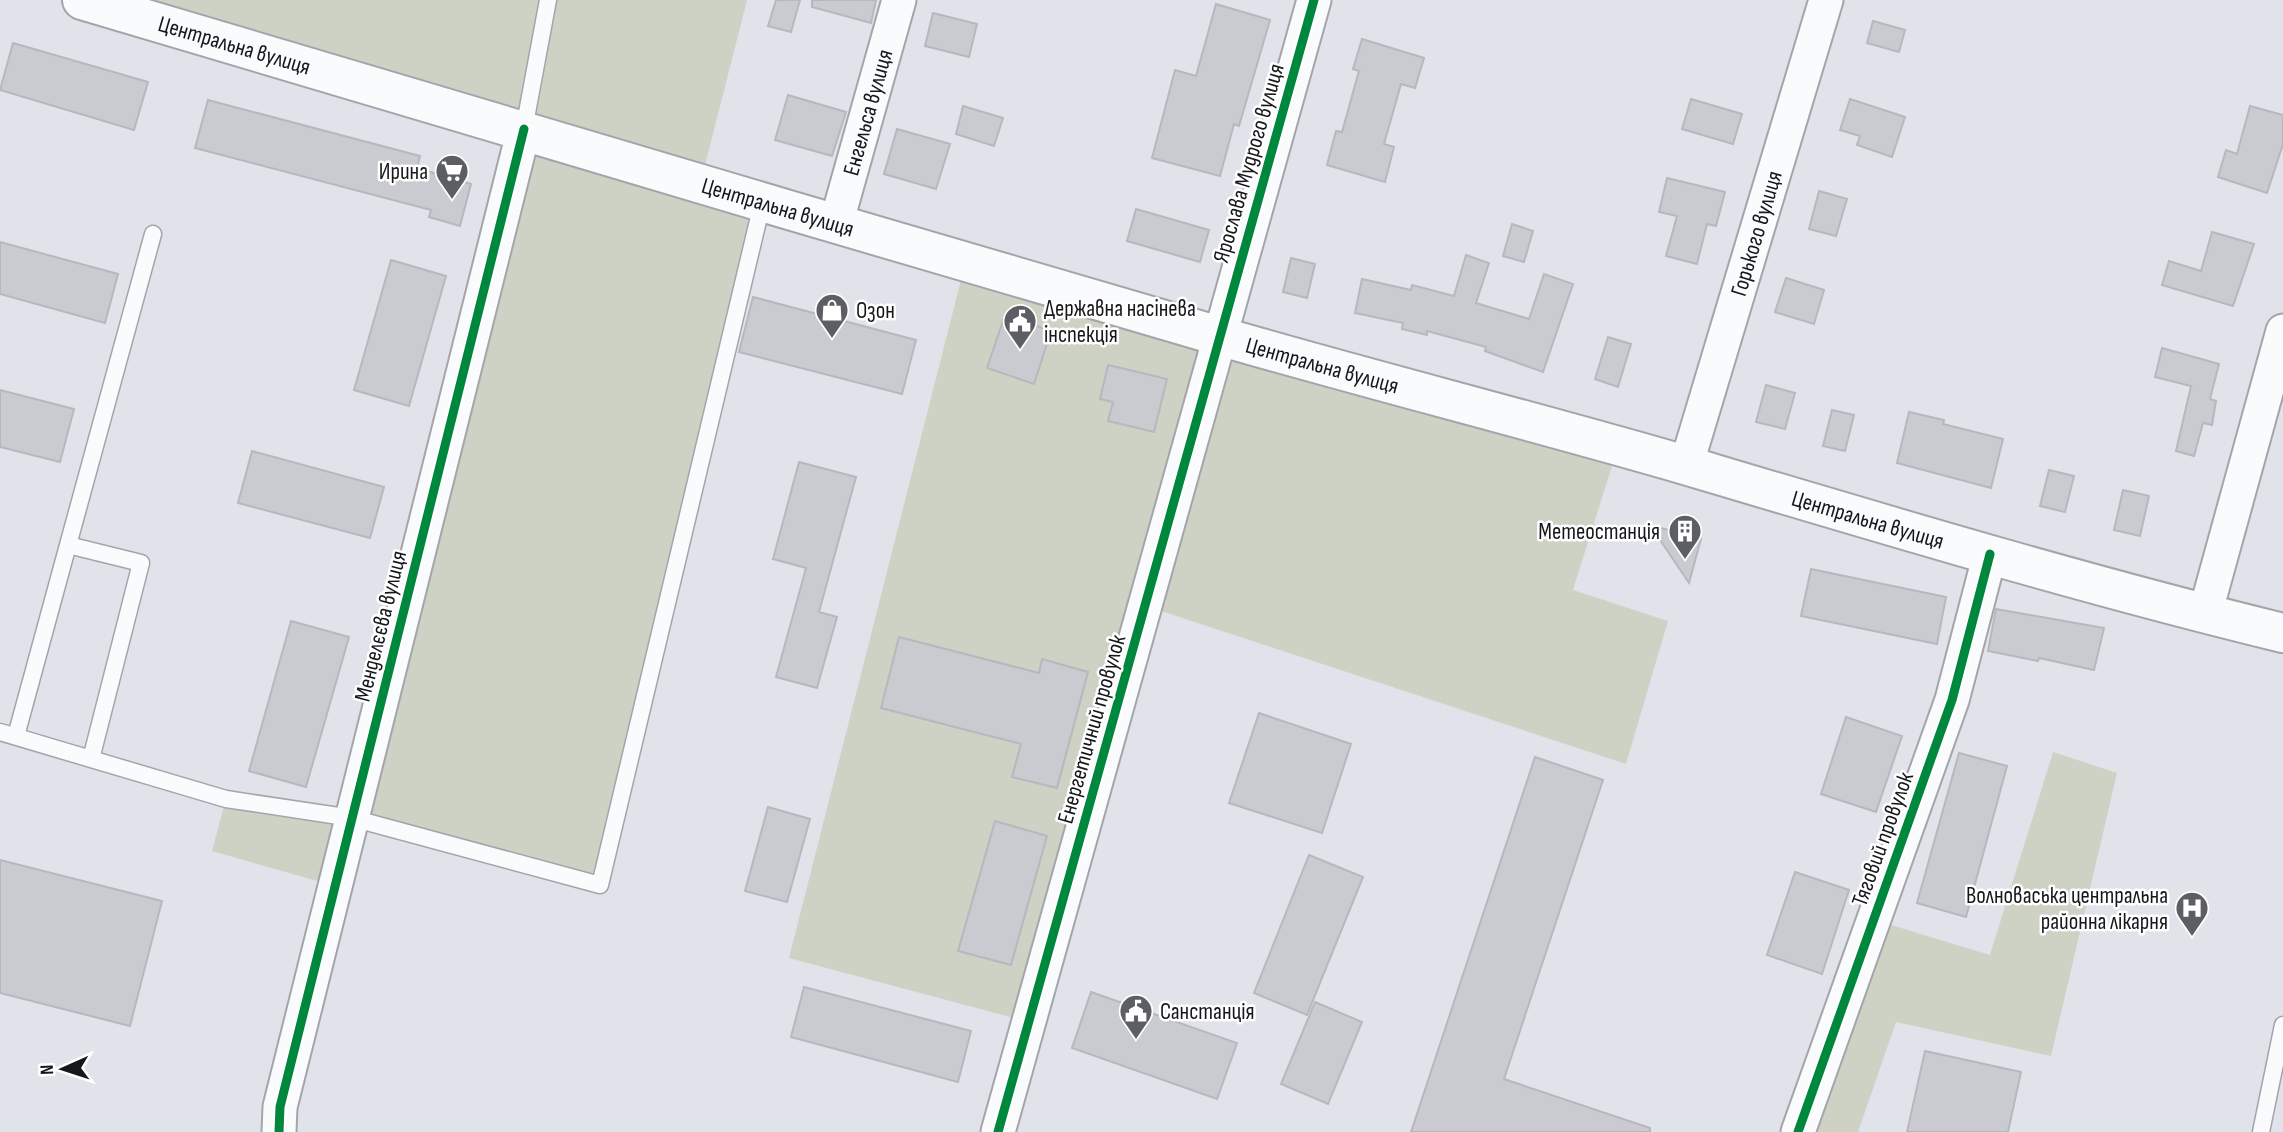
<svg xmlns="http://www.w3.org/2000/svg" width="2283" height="1132" viewBox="0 0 2283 1132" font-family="'Sofia Sans Condensed',sans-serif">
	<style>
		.green { fill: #cdd2c5 }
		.building { fill: #c9cbd0; stroke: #b6b8bd; stroke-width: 2 }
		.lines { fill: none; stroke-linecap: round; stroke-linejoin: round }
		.lane-casing { stroke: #a3a5aa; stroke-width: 19 }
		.street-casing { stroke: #a3a5aa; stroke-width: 37 }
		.secondary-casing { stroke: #a3a5aa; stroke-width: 42 }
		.lane { stroke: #fafbfc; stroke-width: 16 }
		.street { stroke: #fafbfc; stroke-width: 33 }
		.secondary { stroke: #fafbfc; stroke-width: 38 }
		.cycleway-casing { stroke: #fff; stroke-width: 13 }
		.cycleway { stroke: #00873e; stroke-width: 9 }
		.labels { text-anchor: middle; stroke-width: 5; stroke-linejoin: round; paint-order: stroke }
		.street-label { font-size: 23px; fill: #15171a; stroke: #fff }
		.poi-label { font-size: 23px; fill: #15171a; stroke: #fff; text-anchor: end }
	</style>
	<rect width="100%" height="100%" fill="#e0e3ea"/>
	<path class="green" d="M82,0H747L700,185L762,204L600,885L352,818L335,886L212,851L226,799L351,818L524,130Z
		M966,260L1618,447L1573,590L1668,621L1626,764L1146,606L1029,1022L789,958Z
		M2053,752L2117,773L2051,1056L1896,1022L1858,1132H1817L1891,925L1990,955Z"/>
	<path class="building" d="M776,0H800L791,32L768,26Z
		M812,0H876L871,23L812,7Z
		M1216,4L1270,20L1239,126L1234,124L1220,176L1152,158L1175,70L1196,76Z
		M933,13L977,24L969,57L925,46Z
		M1873,21L1905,30L1899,52L1867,43Z
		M1362,39L1424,58L1415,88L1401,84L1384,144L1394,147L1385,182L1327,165L1336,131L1342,132L1359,71L1353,69Z
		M13,43L148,82L134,130L0,90Z
		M788,95L846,112L832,156L775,140Z
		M1691,99L1742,114L1733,144L1682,129Z
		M1850,99L1905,117L1892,157L1857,145L1860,136L1840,130Z
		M208,100L420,156L417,168L471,184L460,226L429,217L431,210L195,148Z
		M963,106L1003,118L994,146L956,134Z
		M2250,106L2283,115V144L2267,193L2218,177L2226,150L2237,154Z
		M897,129L950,144L936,189L884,174Z
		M1667,178L1725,192L1716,226L1707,224L1697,264L1666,256L1677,216L1659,212Z
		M1819,191L1847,199L1836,236L1809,229Z
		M1136,209L1209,230L1200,262L1127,241Z
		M1512,224L1533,231L1524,262L1503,256Z
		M2212,232L2254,244L2233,306L2162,285L2169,261L2201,271Z
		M0,242L118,274L105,323L0,294Z
		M1466,255L1489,263L1476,303L1529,319L1544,274L1573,284L1543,372L1485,351L1486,347L1427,331V335L1402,329L1403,323L1355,313L1362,279L1411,290L1412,285L1454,296Z
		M1291,258L1315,264L1307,298L1283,292Z
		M391,260L446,276L409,406L354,390Z
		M1786,278L1824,290L1814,324L1775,312Z
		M753,297L916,340L902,394L739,352Z
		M1005,315L1051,331L1034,384L987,368Z
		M1608,337L1631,344L1618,387L1595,379Z
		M2162,348L2219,364L2210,399L2216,401L2212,425L2203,423L2194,456L2176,451L2191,386L2155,377Z
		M1108,365L1167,379L1154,432L1108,421L1113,402L1100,399Z
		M1766,385L1795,393L1785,429L1756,422Z
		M0,390L74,409L60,462L0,447Z
		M1832,410L1854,415L1845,451L1823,446Z
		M1909,412L1944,420L1943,424L2003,439L1991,488L1897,463Z
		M252,451L384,487L370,538L238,503Z
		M799,462L856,477L819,612L837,617L817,688L776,677L806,568L773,559Z
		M2049,470L2074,476L2065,512L2040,506Z
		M2123,490L2149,496L2140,536L2114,530Z
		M1650,525L1701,539L1689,583Z
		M1811,569L1946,597L1937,644L1801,616Z
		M1996,609L2104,628L2094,670L2039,658L2038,661L1988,651Z
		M291,621L349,637L306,787L249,771Z
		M899,637L1039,673L1042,659L1088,672L1057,788L1012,777L1021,744L881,708Z
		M1259,713L1351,744L1322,833L1229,803Z
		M1846,717L1902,736L1876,812L1821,794Z
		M1959,753L2007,766L1966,917L1917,903Z
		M1535,757L1603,780L1504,1079L1650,1128V1132H1411Z
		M768,807L810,819L787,902L745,891Z
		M995,821L1047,836L1011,965L958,951Z
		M1309,855L1363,877L1307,1015L1254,993Z
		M0,860L162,901L130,1026L0,993Z
		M1795,872L1849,890L1822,974L1767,955Z
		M804,987L971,1031L958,1082L791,1037Z
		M1091,992L1237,1043L1217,1099L1072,1048Z
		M1315,1002L1362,1022L1328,1104L1281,1084Z
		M1925,1051L2021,1072L2008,1132H1907Z"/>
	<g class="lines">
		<defs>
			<path id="lane" d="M524,129L548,0
				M68,545L153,234
				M0,732L226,799L352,818L600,885L762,204
				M16,736L68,545L141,563L91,759
				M2261,1132L2283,1025"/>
			<g id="street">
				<path id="s1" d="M836,224L899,0"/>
				<path id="s2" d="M1686,466L1826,0"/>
				<path d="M2205,614L2283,331"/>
				<path d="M279,1132L280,1107L524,129"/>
				<path d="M998,1132L1314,0"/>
				<path d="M1798,1132L1952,700L1990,554"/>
			</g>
			<g id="secondary">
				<path id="s3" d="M82,0C462,111 839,227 1219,336C1374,381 1530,420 1685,465C1883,524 2082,584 2283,633"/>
			</g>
		</defs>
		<use href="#lane" class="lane-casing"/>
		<use href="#street" class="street-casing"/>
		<use href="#secondary" class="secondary-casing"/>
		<use href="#lane" class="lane"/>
		<use href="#street" class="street"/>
		<use href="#secondary" class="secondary"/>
		<defs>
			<path id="cycleway" d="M279,1132L280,1107L524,129
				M998,1132L1314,0
				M1798,1132L1952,700L1990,554"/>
		</defs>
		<use href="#cycleway" class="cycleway-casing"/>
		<use href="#cycleway" class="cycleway"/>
	</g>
	<defs>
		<symbol id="supermarket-pin" viewBox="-11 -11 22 30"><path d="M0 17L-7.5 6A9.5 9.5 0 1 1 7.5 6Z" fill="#5c5e63" stroke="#fff"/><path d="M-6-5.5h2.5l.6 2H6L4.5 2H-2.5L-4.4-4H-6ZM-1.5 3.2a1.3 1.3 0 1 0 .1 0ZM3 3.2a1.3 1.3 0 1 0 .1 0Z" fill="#fff"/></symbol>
		<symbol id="shop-pin" viewBox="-11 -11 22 30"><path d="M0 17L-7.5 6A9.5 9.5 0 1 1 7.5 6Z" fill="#5c5e63" stroke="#fff"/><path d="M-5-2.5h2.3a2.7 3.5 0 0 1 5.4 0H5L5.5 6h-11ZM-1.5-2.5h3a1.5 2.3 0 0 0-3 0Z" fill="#fff"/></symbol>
		<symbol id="civic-pin" viewBox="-11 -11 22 30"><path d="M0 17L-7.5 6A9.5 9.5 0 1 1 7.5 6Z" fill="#5c5e63" stroke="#fff"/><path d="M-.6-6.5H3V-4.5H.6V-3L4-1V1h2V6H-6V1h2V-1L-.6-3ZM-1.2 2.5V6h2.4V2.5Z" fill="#fff"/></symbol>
		<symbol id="building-pin" viewBox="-11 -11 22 30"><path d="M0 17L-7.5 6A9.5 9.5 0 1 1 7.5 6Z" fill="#5c5e63" stroke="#fff"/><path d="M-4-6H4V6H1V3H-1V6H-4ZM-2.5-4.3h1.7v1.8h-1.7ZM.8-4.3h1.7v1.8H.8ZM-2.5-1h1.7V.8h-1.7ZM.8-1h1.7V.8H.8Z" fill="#fff"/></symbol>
		<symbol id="hospital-pin" viewBox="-11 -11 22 30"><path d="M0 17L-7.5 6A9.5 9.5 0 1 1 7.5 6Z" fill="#5c5e63" stroke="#fff"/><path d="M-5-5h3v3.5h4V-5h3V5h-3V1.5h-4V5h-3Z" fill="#fff"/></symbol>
	</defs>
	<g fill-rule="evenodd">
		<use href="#supermarket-pin" x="433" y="152" width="38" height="52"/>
		<use href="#shop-pin" x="813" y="291" width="38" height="52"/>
		<use href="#civic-pin" x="1001" y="302" width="38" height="52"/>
		<use href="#building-pin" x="1666" y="512" width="38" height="52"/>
		<use href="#hospital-pin" x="2173" y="889" width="38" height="52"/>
		<use href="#civic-pin" x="1117" y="992" width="38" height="52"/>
	</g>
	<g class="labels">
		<g class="street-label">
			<text dy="8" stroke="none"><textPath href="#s3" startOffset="159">Центральна вулиця</textPath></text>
			<text dy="8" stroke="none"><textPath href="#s1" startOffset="116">Енгельса вулиця</textPath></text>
			<text transform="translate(1248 163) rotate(-74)" y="8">Ярослава Мудрого вулиця</text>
			<text dy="8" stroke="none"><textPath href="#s3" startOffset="726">Центральна вулиця</textPath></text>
			<text dy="8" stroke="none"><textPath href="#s2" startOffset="243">Горького вулиця</textPath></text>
			<text dy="8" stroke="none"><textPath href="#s3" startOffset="1293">Центральна вулиця</textPath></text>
			<text dy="8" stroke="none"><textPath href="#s3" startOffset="1860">Центральна вулиця</textPath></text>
			<text transform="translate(380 626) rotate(-76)" y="8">Менделєєва вулиця</text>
			<text transform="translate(1091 729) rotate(-74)" y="8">Енергетичний провулок</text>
			<text transform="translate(1882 839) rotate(-70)" y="8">Тяговий провулок</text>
		</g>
		<g class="poi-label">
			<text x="428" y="179">Ирина</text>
			<text x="1044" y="316" text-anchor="start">Державна насiнева<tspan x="1044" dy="26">iнспекцiя</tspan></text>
			<text x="856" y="318" text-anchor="start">Озон</text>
			<text x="1660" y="539">Метеостанція</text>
			<text x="2168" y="903">Волноваська центральна<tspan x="2168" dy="26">районна лікарня</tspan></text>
			<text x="1160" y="1019" text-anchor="start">Санстанція</text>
		</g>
	</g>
	<g transform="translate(63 1069) rotate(267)" stroke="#ffffff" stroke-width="5" paint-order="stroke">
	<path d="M0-5L12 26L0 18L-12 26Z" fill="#15171a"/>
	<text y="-10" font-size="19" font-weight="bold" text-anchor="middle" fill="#15171a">N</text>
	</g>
</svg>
